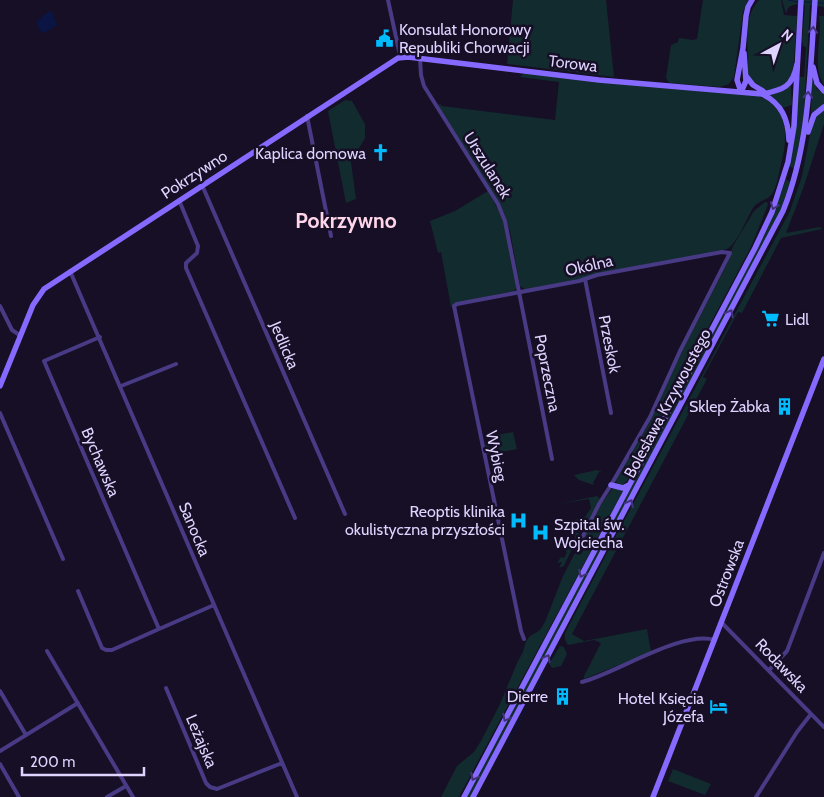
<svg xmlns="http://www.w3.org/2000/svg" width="824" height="797" viewBox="0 0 824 797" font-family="Cabin,sans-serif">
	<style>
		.green { fill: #122b2f }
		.water { fill: #0a1543 }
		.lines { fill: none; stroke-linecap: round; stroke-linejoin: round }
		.stream { stroke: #0a1543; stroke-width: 1 }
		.street { stroke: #483a84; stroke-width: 4 }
		.secondary { stroke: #866aff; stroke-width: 5.5 }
		.oneway { stroke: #43337c }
		.labels { text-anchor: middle; stroke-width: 5; stroke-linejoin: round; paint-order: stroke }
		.poi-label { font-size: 16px; fill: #dfd3ff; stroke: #160f25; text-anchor: end }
		.street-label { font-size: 16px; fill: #dfd3ff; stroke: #160f25 }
		.district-label { font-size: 21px; font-weight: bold; fill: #ffd5e9; stroke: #160f25 }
	</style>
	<rect width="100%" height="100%" fill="#160f25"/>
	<path class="green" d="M513,0H606L614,77L507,64Z
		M703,0H748L743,12L734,77L729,84L720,87L669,83L666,78L671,45L678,42L679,38L693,40L697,39Z
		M759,0H781L784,15L797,16L793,76L784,86L770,91L758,87L748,75L747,67H748C748,46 743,16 759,0Z
		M782,0H824V7L810,5L804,112L795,169L789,166L799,77H804L806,47L803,46L802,40L805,5C796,4 788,3 786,14Z
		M819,16H824V85C811,65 823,38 819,16Z
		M524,73L755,95C791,106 788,139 780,169C778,177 777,187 772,194C767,201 758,200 753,208C747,218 737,244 727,249L526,290L520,286L510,231L504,213L438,105L440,104L442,106L555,120L559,82L520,77Z
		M812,79L817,89L824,94V104L811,113Z
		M791,84L792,105L783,108L768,95Z
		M345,100L352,101L365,124V138L351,162L356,199L346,203L328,111Z
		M824,109V124L804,186L786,233L820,227L822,229L781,238L742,313L738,312L703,377L707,379L572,634L584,641L647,629L651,652L584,679V676L601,643L594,640L568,645L565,640V633L617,534L790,211L802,176L812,124L816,116Z
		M786,179L790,182L780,212L471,797H466L759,246L773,216Z
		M488,191L504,220L517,287L514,291L454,304L451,307L441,252L438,253L430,221L455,211Z
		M765,202H767L768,205L751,247L627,481L622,485H617L616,480L648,425L679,357L727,264L733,246L754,211Z
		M513,432L517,449L487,455L485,444L488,443L490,448L497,447L492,436Z
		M597,470L602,472H599L593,483L594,485L579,480L574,475Z
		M612,489H624L459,797H441L457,766L474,752L481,741L500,704L517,663L523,652L526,641L530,636L540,630L545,622L563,576L575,553L580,555L587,545L584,537L600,506Z
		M597,496L600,499L584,528H578L580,524L577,523L574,528H571V525L557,528V524L585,517L591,508L589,499L558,504Z
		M575,532L579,533V537L575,542L564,566L559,568L562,562L557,563L561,557L564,558L567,552L565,550H568L571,544L569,542L572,543L575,536L573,535Z
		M560,646L564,647L567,654L561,666L552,668L549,664Z
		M673,769L711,784L705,795L668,781Z"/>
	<path class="water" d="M49,11L52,12L57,25L44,33L40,31L36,22Z"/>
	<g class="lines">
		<path class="stream" d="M788,0L798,2
			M802,2H813
			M817,3H824
			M507,744L543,678"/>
		<path class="street" d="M388,0L399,51L402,57
			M420,59L421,75L424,86L498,204L505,221L552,459
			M307,116L331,236
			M202,185L345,514
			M179,200L198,246L197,253L186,263V268L295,518
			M70,271L297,797
			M585,279L611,413
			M0,306L12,330L21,336
			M100,337L44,361L159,629L214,605
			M121,386L176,364
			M0,413L63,559
			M78,591L102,648L106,650H112L159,629
			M721,622L824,727
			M524,639L521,631L454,306L457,304L579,281L597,275L722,252L730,253L680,351L650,417L611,485L599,504L578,546
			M47,651L133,797
			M769,670L787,651L824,553
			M582,682C617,673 681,630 715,640
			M166,688L206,783L210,787L217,789L282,763
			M0,691L26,735
			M0,751L78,703
			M0,764L19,797
			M107,797L126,786
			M756,797L797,732L811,714"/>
		<path class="secondary" d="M813,67L817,83L824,91
			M746,76L753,85L763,91
			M741,92L737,80L743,48L746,16L748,7L752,0
			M741,92L746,81L744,53
			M762,94C782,104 788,119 789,140
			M808,132L814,115L824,107
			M0,386L33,305L44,289L398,58L408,57L599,80L762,94C783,90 793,87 797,64
			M611,485L623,488L629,485
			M464,797L755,248L772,212L788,162L794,126L801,0
			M473,797L783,211C810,144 810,71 815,0
			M653,797L824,359"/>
	</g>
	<defs><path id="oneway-chevron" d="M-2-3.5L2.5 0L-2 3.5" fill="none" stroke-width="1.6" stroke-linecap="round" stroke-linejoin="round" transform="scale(1.25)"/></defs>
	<g class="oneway">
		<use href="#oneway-chevron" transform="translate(813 30) rotate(-85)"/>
		<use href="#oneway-chevron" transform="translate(808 95) rotate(-86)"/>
		<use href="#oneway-chevron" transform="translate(774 206) rotate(111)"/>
		<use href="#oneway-chevron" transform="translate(730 313) rotate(-62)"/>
		<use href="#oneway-chevron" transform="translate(630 503) rotate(-62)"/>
		<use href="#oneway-chevron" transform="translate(582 574) rotate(118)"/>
		<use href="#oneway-chevron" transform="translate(547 658) rotate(-62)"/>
		<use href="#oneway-chevron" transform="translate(506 718) rotate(118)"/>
		<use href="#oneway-chevron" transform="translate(474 777) rotate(118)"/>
	</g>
	<defs>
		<symbol id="civic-bare" viewBox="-9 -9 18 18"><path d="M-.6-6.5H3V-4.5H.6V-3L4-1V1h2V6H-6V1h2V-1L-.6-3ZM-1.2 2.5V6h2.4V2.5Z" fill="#00bbfe" stroke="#160f25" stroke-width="2.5" paint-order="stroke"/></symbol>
		<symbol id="church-bare" viewBox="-9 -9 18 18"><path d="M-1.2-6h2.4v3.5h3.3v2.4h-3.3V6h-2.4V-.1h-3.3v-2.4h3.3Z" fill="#00bbfe" stroke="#160f25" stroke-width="2.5" paint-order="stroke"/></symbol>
		<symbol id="supermarket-bare" viewBox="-9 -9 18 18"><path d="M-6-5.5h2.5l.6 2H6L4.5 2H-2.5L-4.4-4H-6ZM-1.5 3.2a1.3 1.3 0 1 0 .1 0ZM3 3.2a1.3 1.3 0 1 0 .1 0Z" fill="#00bbfe" stroke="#160f25" stroke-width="2.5" paint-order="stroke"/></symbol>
		<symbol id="building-bare" viewBox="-9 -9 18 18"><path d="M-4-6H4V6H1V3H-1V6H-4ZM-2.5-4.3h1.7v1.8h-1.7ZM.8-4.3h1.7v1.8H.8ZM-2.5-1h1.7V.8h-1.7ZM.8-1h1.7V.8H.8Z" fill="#00bbfe" stroke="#160f25" stroke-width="2.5" paint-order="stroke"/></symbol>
		<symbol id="hospital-bare" viewBox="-9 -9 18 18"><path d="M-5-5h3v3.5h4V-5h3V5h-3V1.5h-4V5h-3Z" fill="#00bbfe" stroke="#160f25" stroke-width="2.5" paint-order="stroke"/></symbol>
		<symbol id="hotel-bare" viewBox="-9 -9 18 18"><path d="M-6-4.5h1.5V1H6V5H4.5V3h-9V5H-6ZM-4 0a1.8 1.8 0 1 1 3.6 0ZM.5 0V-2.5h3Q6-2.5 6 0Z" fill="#00bbfe" stroke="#160f25" stroke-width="2.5" paint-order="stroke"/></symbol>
	</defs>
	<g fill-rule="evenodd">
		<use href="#civic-bare" x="372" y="26" width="25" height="25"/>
		<use href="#church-bare" x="368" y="140" width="25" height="25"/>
		<use href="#supermarket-bare" x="758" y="306" width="25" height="25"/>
		<use href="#building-bare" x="772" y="394" width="25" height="25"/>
		<use href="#hospital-bare" x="506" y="508" width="25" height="25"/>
		<use href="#hospital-bare" x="528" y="520" width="25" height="25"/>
		<use href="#building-bare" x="550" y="684" width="25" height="25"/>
		<use href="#hotel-bare" x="706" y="694" width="25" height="25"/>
	</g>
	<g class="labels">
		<g class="poi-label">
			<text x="399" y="35" text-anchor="start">Konsulat Honorowy<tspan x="399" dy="18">Republiki Chorwacji</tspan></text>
			<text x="366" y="159">Kaplica domowa</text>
			<text x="785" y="325" text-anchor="start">Lidl</text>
			<text x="770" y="412">Sklep Żabka</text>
			<text x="505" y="517">Reoptis klinika<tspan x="505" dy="18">okulistyczna przyszłości</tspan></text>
			<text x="554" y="530" text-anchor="start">Szpital św.<tspan x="554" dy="18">Wojciecha</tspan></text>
			<text x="548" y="702">Dierre</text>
			<text x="704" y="704">Hotel Księcia<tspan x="704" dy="18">Józefa</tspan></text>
		</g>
		<g class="street-label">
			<text transform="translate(573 63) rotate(7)" y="6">Torowa</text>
			<text transform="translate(488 165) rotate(58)" y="6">Urszulanek</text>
			<text transform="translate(194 174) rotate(-33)" y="6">Pokrzywno</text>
			<text transform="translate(589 265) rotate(-13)" y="6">Okólna</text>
			<text transform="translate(610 344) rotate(79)" y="6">Przeskok</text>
			<text transform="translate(285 345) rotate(67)" y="6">Jedlicka</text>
			<text transform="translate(548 373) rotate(79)" y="6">Poprzeczna</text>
			<text transform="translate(667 403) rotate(-62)" y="6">Bolesława Krzywoustego</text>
			<text transform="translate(497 456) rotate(78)" y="6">Wybieg</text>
			<text transform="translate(101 462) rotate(67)" y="6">Bychawska</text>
			<text transform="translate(195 529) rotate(67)" y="6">Sanocka</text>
			<text transform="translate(726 573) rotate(-69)" y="6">Ostrowska</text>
			<text transform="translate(782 665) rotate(46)" y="6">Rodawska</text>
			<text transform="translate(202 741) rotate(67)" y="6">Leżajska</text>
		</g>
		<g class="district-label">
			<text x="346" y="228">Pokrzywno</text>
		</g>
	</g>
	<g transform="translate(779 45) rotate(40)" stroke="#160f25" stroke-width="4" paint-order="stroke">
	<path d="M0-4L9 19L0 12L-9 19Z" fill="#dfd3ff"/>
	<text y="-8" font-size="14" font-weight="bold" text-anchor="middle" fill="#dfd3ff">N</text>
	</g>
	<path d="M22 767v8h122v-8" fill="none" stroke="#dfd3ff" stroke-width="2.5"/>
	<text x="30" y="767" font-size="15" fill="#dfd3ff" stroke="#160f25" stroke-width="4" paint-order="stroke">200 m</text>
</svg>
